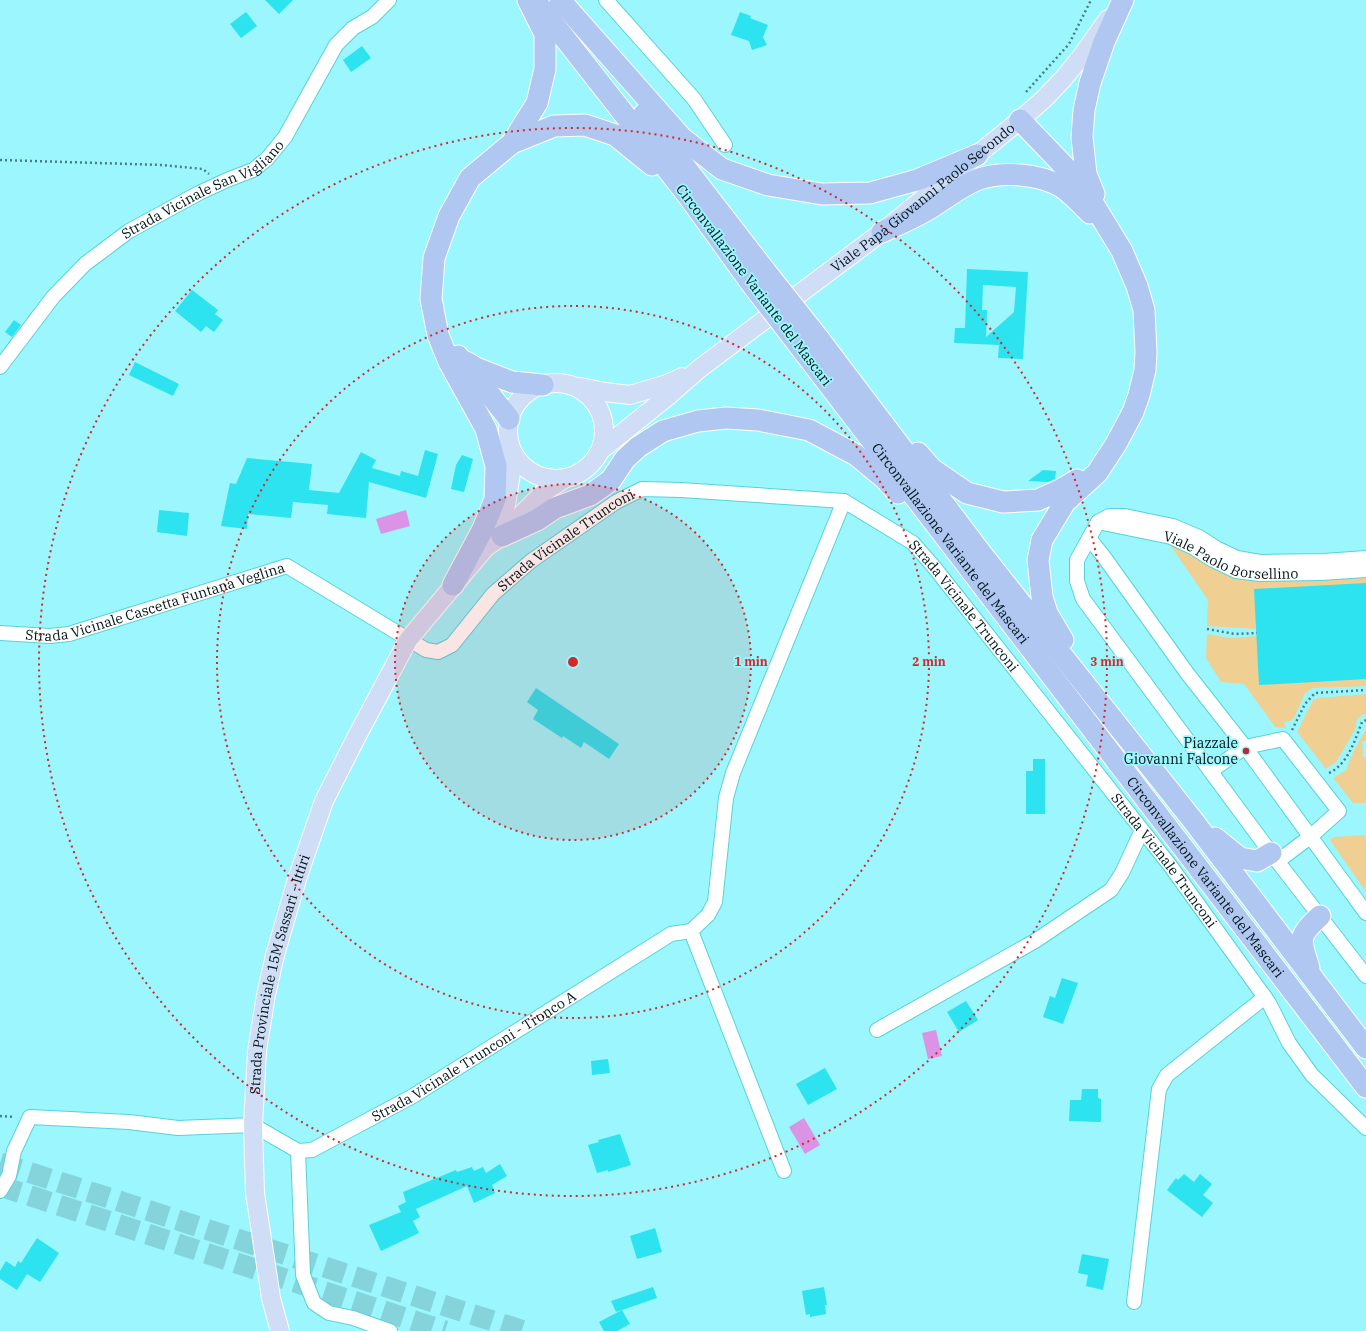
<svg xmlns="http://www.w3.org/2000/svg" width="1366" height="1331" viewBox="0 0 1366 1331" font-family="'IBM Plex Serif',serif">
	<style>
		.green { fill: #f0cf92 }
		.water { fill: #db94e5 }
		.building { fill: #2ce3ef; fill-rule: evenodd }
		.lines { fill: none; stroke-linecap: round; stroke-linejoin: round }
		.highway-tunnel { stroke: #85d4dc; stroke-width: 21; stroke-dasharray: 21 10; stroke-linecap: butt }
		.minor-casing { stroke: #57d2db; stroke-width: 16 }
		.major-casing { stroke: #fff; stroke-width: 20 }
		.highway-casing { stroke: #fff; stroke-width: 23 }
		.path { stroke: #487d82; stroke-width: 2.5; stroke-dasharray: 2 3; stroke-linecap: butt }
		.minor { stroke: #fff; stroke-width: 14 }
		.major { stroke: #d0ddf7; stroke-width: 18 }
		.highway { stroke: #b0c7f2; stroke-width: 21 }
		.highway-bridge-casing { stroke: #fff; stroke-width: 23; stroke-linecap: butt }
		.highway-bridge { stroke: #b0c7f2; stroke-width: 21 }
		.ring { fill: none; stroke: #d62828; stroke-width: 2; stroke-dasharray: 2 4 }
		.poi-dot { fill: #ba2a35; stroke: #9cf6fe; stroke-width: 1.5 }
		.labels { text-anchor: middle; stroke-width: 3.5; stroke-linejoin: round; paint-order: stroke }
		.street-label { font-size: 14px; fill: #001618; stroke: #9cf6fe }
		.poi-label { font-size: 14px; fill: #001618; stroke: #9cf6fe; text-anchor: end }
		.centre { fill: #d62828; stroke: #9cf6fe; stroke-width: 2 }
		.ring-label { font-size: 12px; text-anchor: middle; font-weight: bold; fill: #d62828; stroke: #9cf6fe; stroke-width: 3.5; stroke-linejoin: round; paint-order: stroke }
	</style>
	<rect width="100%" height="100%" fill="#9cf6fe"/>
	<path class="green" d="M1170,545L1232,576L1366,573V583L1256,629L1207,626L1208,600Z
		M1207,634L1231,638L1257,636L1366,679V686L1313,688L1305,693L1294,718L1290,721L1284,722L1286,728L1275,727L1244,684L1221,682L1206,658Z
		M1366,694V714L1362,715L1356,721V728L1336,762L1326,769L1297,732L1313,700L1318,698Z
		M1366,729V741H1362L1363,757H1366V803H1353L1333,778L1346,770L1353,752Z
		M1366,835V892L1330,840L1334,837Z"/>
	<path class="water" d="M406,510L410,526L381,534L376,519Z
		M936,1030L942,1056L928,1059L922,1033Z
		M804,1118L820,1145L805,1154L789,1127Z"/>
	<path class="building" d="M265,0H293L279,14Z
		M246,12L257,26L241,38L230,24Z
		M740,12L751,16L750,18L768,25L763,37L767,45L752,50L749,41L731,35Z
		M362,46L371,58L351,72L343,60Z
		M967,269L1028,272L1023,359L998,358L999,345L954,343L955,328H965ZM983,285L1016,287L1014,312L986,337L987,310H982Z
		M192,290L218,310L215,314L223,320L214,332L206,326L201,332L175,311Z
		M14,320L21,325L12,337L5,332Z
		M135,362L179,384L173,396L129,375Z
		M425,450L438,454L426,498L369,482L366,518L327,514L328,505L293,502L291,518L248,514L247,529L221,526L230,483L236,484L247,458L312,464L309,490L339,493L361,452L376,460L372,468L400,476L401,471L418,476Z
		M462,455L473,459L464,492L451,489L456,465Z
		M1043,470L1056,471L1055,479L1048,482L1028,481Z
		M159,510L189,513L187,536L157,532Z
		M1366,583V679L1259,685L1254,589Z
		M536,688L619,744L609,759L584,742L581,748L563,736L562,738L533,719L538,710L527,702Z
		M1033,759H1045V814H1026V771H1033Z
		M1062,978L1078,983L1063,1024L1043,1017L1050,996L1055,998Z
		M966,1001L978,1020L959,1032L947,1012Z
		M608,1059L610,1073L592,1075L591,1061Z
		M825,1068L837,1089L808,1105L796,1084Z
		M1082,1089H1098V1098L1101,1099V1122L1069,1121L1070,1100H1081Z
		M620,1134L631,1165L608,1172V1170L597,1173L588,1145L599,1142L598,1140Z
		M500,1164L507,1176L492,1185L495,1193L474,1203L467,1186L416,1209L420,1217L413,1221L419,1233L381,1251L369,1225L401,1212L398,1206L406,1202L403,1192L456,1170L457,1172L472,1167L474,1171L483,1167L486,1173Z
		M1184,1174L1194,1182L1200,1174L1212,1184L1203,1195L1213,1203L1202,1217L1167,1190L1176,1178L1178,1180Z
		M655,1228L662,1252L637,1259L630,1236Z
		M37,1238L59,1253L40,1282L27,1274L17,1290L0,1279V1271L6,1261L15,1267L18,1261L21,1263Z
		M1082,1254L1109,1259L1103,1290L1086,1286L1088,1275L1078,1273Z
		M653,1287L657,1298L622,1310L616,1312L611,1301Z
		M824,1287L827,1305H825L826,1314L810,1317V1314L806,1315L802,1291Z
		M622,1310L630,1324L617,1331H604L599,1322Z"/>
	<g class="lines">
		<path class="highway-tunnel" d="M0,1163L524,1331
			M0,1186L445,1331"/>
		<defs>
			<g id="minor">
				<path d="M606,0L694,99L725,145"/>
				<path id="s1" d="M0,367L53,297L85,264L129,231L199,193L227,180L253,170L267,159L285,137L336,45L353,28L372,17L389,0"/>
				<path id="s2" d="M1098,522L1171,537L1194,548L1213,560L1236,571L1260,574L1321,573L1366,570"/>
				<path d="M1089,538L1104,557L1187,673L1245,747L1366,913"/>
				<path d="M1366,558L1324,561L1260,562L1237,558L1216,548L1199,537L1173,526L1125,516H1109L1098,522L1077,560V581L1083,599L1271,853L1366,976"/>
				<path id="s3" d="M0,633L50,636L69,634L287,566L426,650L438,652L452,645L493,594L531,561L616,502L642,489L681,490L844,501L913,543L934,567L1169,864L1269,1003L1289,1043L1312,1075L1366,1128"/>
				<path d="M1211,771L1245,747L1283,739L1339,811L1310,837L1278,861"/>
				<path d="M691,931L784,1171"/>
				<path d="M877,1030L1035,941L1111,890L1122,873L1142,830"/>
				<path d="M298,1151L303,1275L314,1303L329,1313L353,1318L390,1331"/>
				<path id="s4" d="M0,1191L9,1176L14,1151L30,1117L129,1122L178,1128L253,1125L298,1151L312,1150L413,1096L671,934L691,931L708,915L715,902L726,798L733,773L844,501"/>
				<path d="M1134,1302L1159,1089L1167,1075L1265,997"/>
			</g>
			<g id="major">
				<circle cx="556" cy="431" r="48"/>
				<path d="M580,387L605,392L630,395L667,384L682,377"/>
				<path id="s5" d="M601,450L667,397L699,369L882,232L1020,120L1044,99L1063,79L1081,57L1108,19"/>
				<path d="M487,544L506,505L511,473V449"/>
				<path id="s6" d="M280,1331L271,1298L255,1193L253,1125L257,1051L266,995L275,955L298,876L324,801L356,738L408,640L485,548L502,536L523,513L544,492L564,479"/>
			</g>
			<g id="highway">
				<path d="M560,0L682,138L722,169L768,185L822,194L870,193L917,180L977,155"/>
				<path d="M541,8L689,197L751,283"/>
				<path d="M644,114L766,272"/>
				<path d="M1020,120L1068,170L1083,187L1122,251L1137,286L1144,310L1146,352L1145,370L1139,395L1133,412L1116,444L1097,473L1065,502L1042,540L1038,560L1042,597L1047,613L1063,640"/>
				<path d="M512,143L554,126L585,125L615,135L652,165"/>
				<path d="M1094,194L1086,174L1082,137L1084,110L1090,83L1104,42L1123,0"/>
				<path d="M882,232C899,224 916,217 932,207C947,198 962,185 979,179C1003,171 1038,174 1060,186C1071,193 1081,204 1090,213"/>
				<path d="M819,339L984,557L1191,818L1366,1048"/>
				<path id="s7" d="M804,352L1366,1087"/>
				<path d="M458,356L465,367L491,396L509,419"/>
				<path d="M466,362L476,368L512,382L543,385"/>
				<path d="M918,453L932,469L967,493L1003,502L1038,500L1060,490L1077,480"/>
				<path d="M502,536L537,520L555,508L590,495L603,486L611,480L625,459L638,447L663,431L698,421L726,418L758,420L809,430L856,455L885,479L898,493"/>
				<path d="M453,585L483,529L495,499L496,466L486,429L449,362L438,335L431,299L434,258L449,216L470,178L512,143L537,103L545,69V34L528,0"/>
				<path d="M1215,838L1240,858L1257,861L1271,853"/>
				<path d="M1309,968C1300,939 1297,937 1320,916"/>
			</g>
		</defs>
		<use href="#minor" class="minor-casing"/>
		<use href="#major" class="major-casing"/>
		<use href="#highway" class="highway-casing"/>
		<path class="path" d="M1026,92L1069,44L1091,0
			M0,160L163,165L203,169L209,174
			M1207,629L1235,634L1257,633
			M1292,730L1305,704L1315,693L1366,690
			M1329,773C1348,764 1355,740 1362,722L1366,720
			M0,1116L15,1117"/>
		<use href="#minor" class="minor"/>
		<use href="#major" class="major"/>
		<use href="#highway" class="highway"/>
		<defs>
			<path id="highway-bridge" d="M766,272L819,339
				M751,283L804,352"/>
		</defs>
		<use href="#highway-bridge" class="highway-bridge-casing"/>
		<use href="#highway-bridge" class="highway-bridge"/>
	</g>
	<circle cx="573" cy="662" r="178" fill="#d62828" fill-opacity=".12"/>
	<g class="ring">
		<circle cx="573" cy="662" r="178"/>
		<circle cx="573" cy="662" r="356"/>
		<circle cx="573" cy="662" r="534"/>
	</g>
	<circle class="poi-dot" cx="1246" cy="751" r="4"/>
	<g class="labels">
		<g class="street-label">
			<text dy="5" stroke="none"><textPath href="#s1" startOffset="274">Strada Vicinale San Vigliano</textPath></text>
			<text dy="5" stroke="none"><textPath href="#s5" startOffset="409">Viale Papa Giovanni Paolo Secondo</textPath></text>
			<text transform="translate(754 285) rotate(53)" y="5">Circonvallazione Variante del Mascari</text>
			<text dy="5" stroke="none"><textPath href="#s3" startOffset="644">Strada Vicinale Trunconi</textPath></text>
			<text dy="5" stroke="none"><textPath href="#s7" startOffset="241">Circonvallazione Variante del Mascari</textPath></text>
			<text dy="5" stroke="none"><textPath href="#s2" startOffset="139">Viale Paolo Borsellino</textPath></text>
			<text dy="5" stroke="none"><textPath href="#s3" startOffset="160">Strada Vicinale Cascetta Funtana Veglina</textPath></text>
			<text dy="5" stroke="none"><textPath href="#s3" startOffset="1100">Strada Vicinale Trunconi</textPath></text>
			<text dy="5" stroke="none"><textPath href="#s3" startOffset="1424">Strada Vicinale Trunconi</textPath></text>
			<text dy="5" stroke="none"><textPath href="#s7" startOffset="661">Circonvallazione Variante del Mascari</textPath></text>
			<text dy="5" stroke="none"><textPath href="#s6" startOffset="362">Strada Provinciale 15M Sassari - Ittiri</textPath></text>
			<text dy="5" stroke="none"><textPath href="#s4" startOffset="557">Strada Vicinale Trunconi - Tronco A</textPath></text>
		</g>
		<g class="poi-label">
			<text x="1238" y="748">Piazzale<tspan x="1238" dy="16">Giovanni Falcone</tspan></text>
		</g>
	</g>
	<circle cx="573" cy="662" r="6" class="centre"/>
	<g class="ring-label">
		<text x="751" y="666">1 min</text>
		<text x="929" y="666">2 min</text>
		<text x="1107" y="666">3 min</text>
	</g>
</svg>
